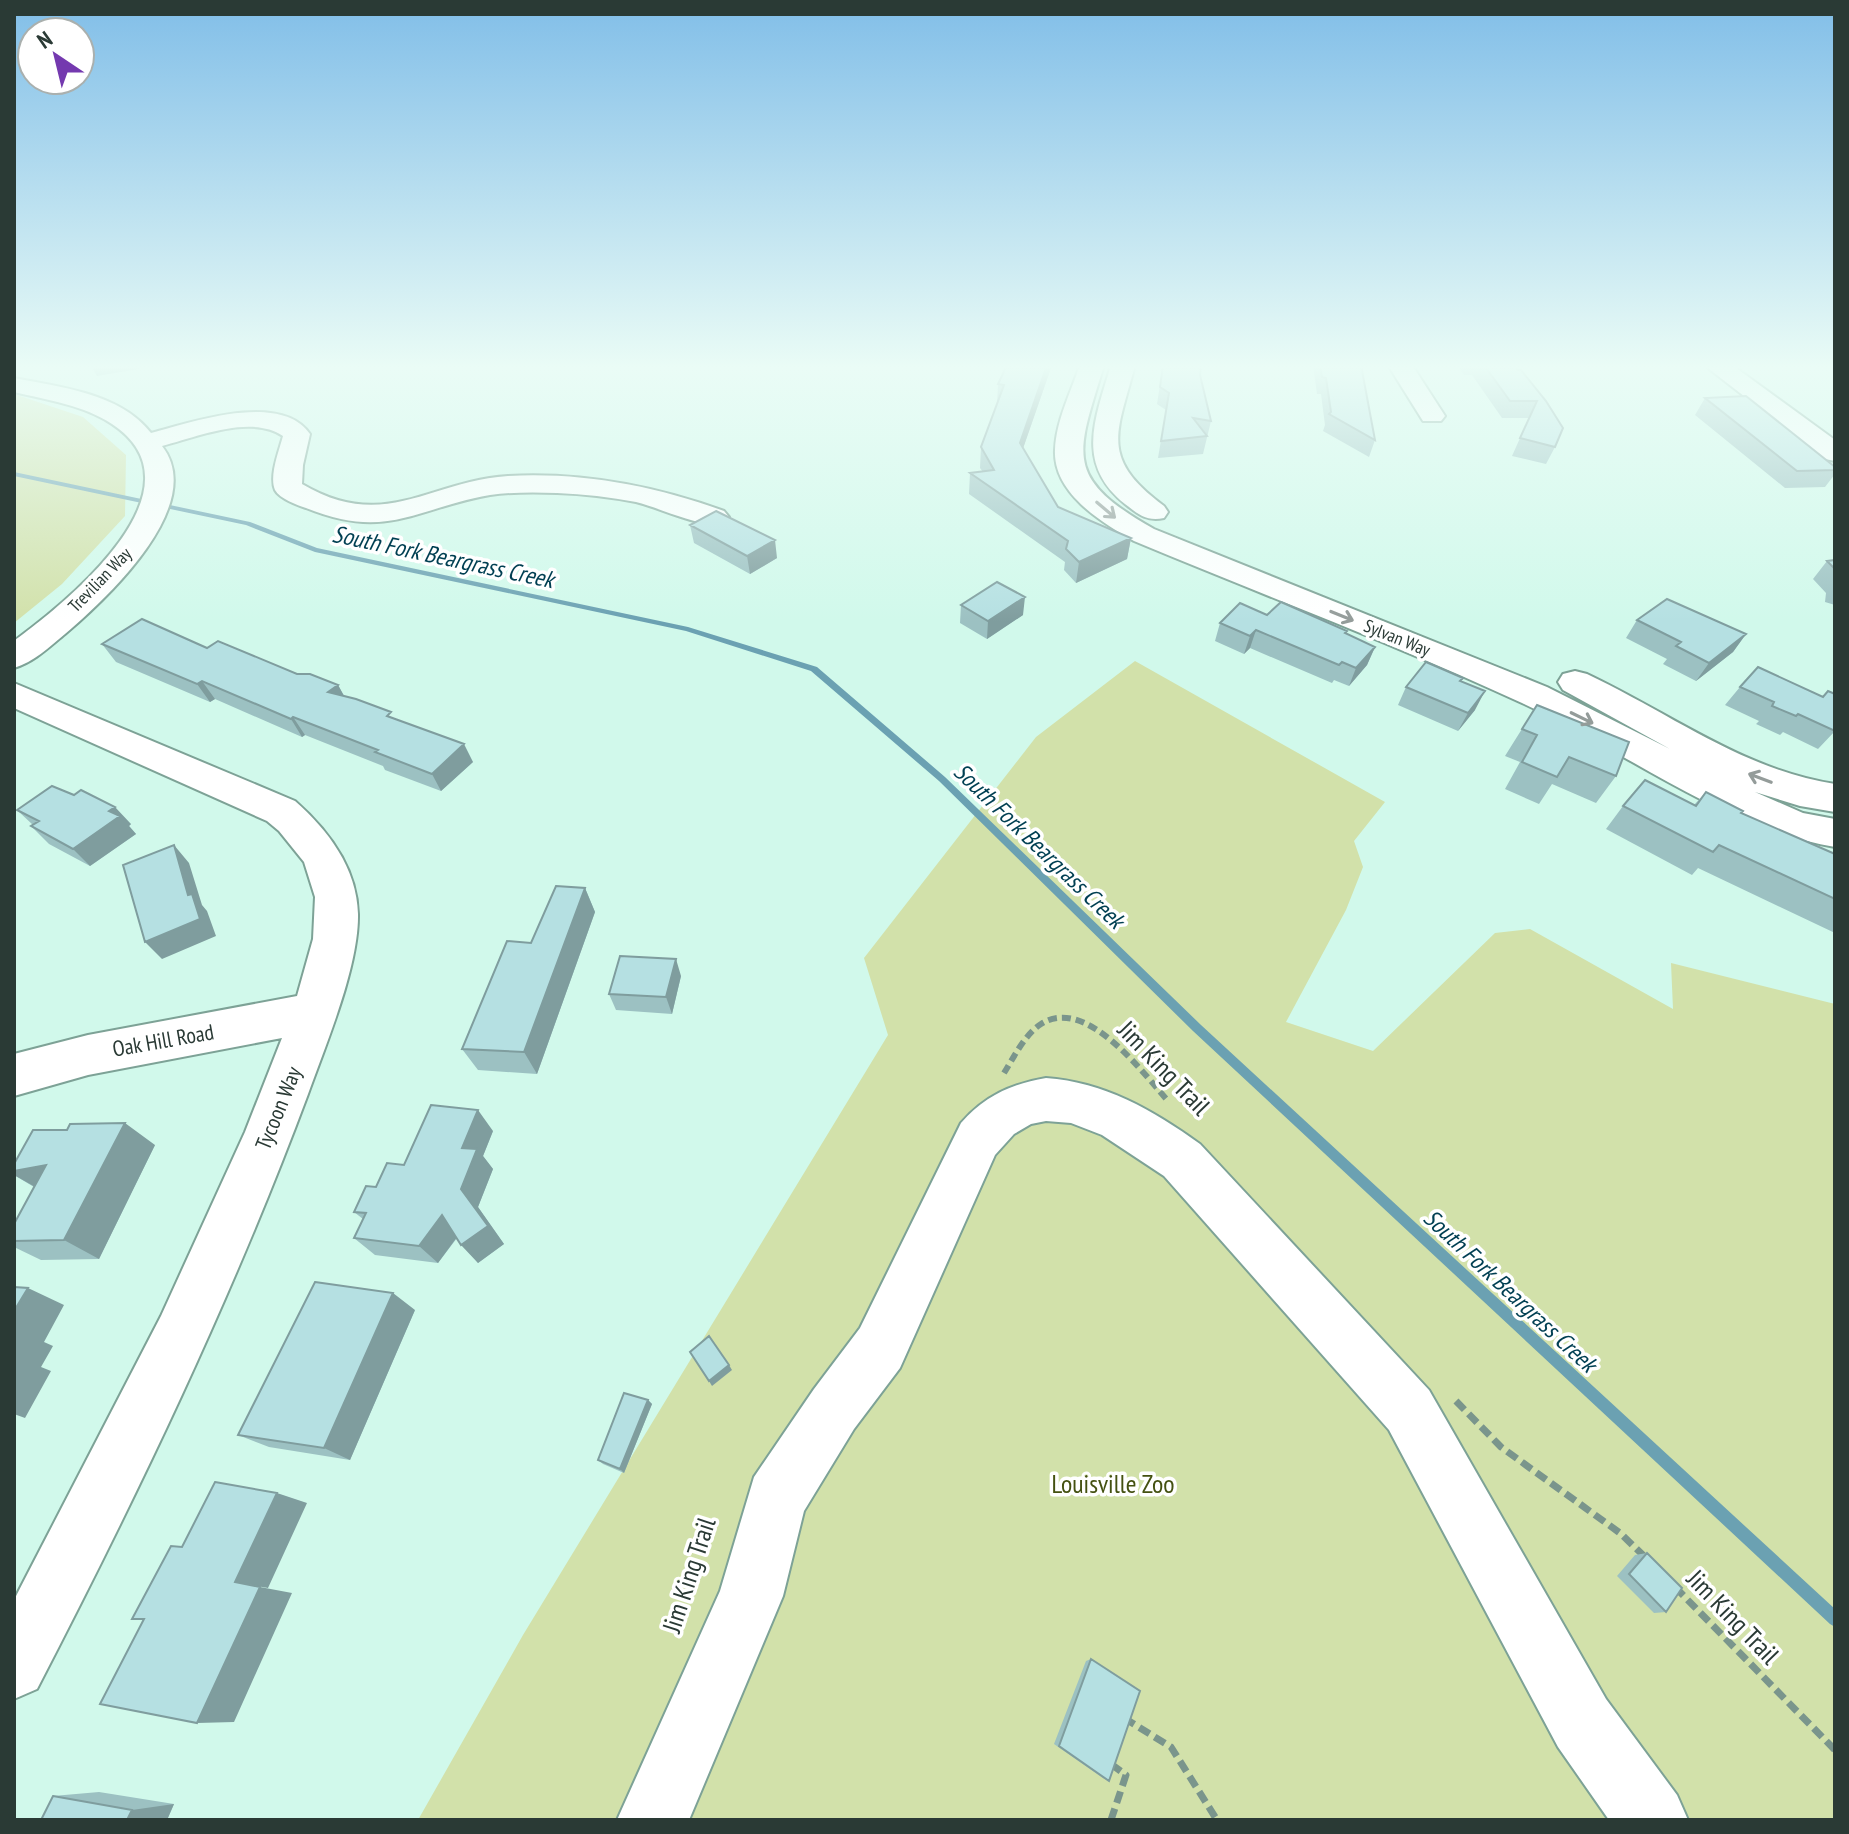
<svg xmlns="http://www.w3.org/2000/svg" width="1849" height="1834" viewBox="0 0 1849 1834" font-family="'PT Sans Narrow',sans-serif">
	<style>
		.green { fill: #d2e1aa }
		.lines { fill: none; stroke-linecap: round; stroke-linejoin: round }
		.stream { fill: #6ba1b2; fill-rule: evenodd }
		.minor-casing { stroke: #7da296; stroke-width: 4 }
		.path-far1 { stroke: #7a958c; stroke-width: 6; stroke-dasharray: 9 5; stroke-linecap: butt }
		.path { stroke: #7a958c; stroke-width: 7; stroke-dasharray: 12 6; stroke-linecap: butt }
		.minor { fill: #fff; fill-rule: evenodd }
		.wall { fill: #9cc1c2 }
		.shaded-wall { fill: #7f9d9e }
		.building { fill: #b5e0e2; stroke: #7f9d9e; stroke-width: 2 }
		.oneway { stroke: #949c9a }
		.labels { text-anchor: middle; stroke-width: 7; stroke-linejoin: round; paint-order: stroke }
		.far-street-label { font-size: 18px; fill: #2a3a35; stroke: #fff }
		.street-label { font-size: 22px; fill: #2a3a35; stroke: #fff }
		.water-label { font-size: 24px; font-style: italic; fill: #003f52; stroke: #fff }
		.near-street-label { font-size: 26px; fill: #2a3a35; stroke: #fff }
		.near-park-label { font-size: 26px; fill: #445111; stroke: #fff }
	</style>
	<rect width="100%" height="100%" fill="#d1f9eb"/>
	<path class="green" d="M14,394L83,417L126,455L125,516L62,584L14,623Z
		M1135,661L1385,802L1354,841L1363,867L1346,910L1286,1022L1373,1051L1495,933L1530,929L1673,1009L1671,963L1835,1004V1820H418L523,1635L888,1035L864,958L1036,737Z"/>
	<g class="lines">
		<path class="stream" d="M14,472L250,522L317,548L688,627L817,667L945,777L1201,1025L1835,1609V1627L1830,1624L1193,1031L939,781L811,671L686,631L315,552L246,525L14,476Z"/>
		<defs>
			<path id="minor" d="M1080,365H1104C1077,455 1062,477 1154,529L1547,687L1670,749L1563,690L1558,682L1563,674L1575,671L1587,674C1670,713 1743,770 1835,784V812L1800,806L1755,792L1803,813L1835,819V847C1721,828 1625,750 1522,703C1395,644 1263,595 1134,541C1101,522 1053,493 1055,450C1056,421 1071,392 1080,365Z
				M1111,365H1135C1117,434 1099,458 1164,506L1168,512L1164,518C1147,522 1138,514 1125,504C1074,463 1096,417 1111,365Z
				M1388,365H1412L1445,416L1441,421H1423Z
				M1704,365H1732L1835,440V461L1825,459Z
				M14,378C60,387 120,393 151,433C191,422 281,391 310,434L303,465L302,484C385,533 428,481 508,476C583,472 655,486 724,511L729,517L724,523C701,529 661,508 636,502C610,497 584,494 557,493C535,492 512,492 490,495C416,508 387,541 306,508C297,505 280,499 275,490C269,476 279,451 283,436C251,414 197,437 162,446C208,505 106,599 65,634C49,647 34,662 14,668V641C67,602 209,488 112,424C83,405 48,400 14,392Z
				M14,683L295,801C328,830 357,868 358,914C359,966 326,1044 308,1094C232,1298 137,1496 37,1689L14,1699V1600L161,1316L245,1132L282,1038L88,1075L14,1096V1054L88,1035L297,996L313,939L315,897L304,862L279,831L267,821L14,708Z
				M1046,1078C1104,1082 1153,1110 1200,1144L1429,1390L1606,1699L1677,1795L1688,1820H1609L1558,1747L1389,1430L1164,1176L1102,1135L1071,1123L1046,1121L1031,1124L1014,1134L995,1155L900,1368L854,1429L804,1511L783,1596L689,1820H617L720,1591L754,1477L814,1389L860,1328L961,1123C985,1096 1011,1084 1046,1078Z"/>
		</defs>
		<use href="#minor" class="minor-casing"/>
		<path class="path-far1" d="M1004,1073C1014,1057 1025,1034 1041,1024C1086,995 1143,1073 1169,1102"/>
		<path class="path" d="M1456,1401L1501,1447L1620,1533L1645,1557
			M1675,1587L1835,1750
			M1124,1718L1171,1747L1217,1820
			M1111,1764L1126,1775L1111,1820"/>
		<use href="#minor" class="minor"/>
	</g>
	<path class="wall" d="M1007,365H1052L1023,448L1058,507L1131,538L1127,559L1076,583L1064,570L1065,562L969,494L970,473L983,472L980,468L981,447L997,404L998,384Z
		M1163,365L1200,375L1211,421L1203,454L1158,458L1166,410L1157,404Z
		M1313,365H1361L1375,440L1369,457L1323,431L1325,425L1321,394H1317Z
		M1457,365H1514L1546,401L1555,447L1546,464L1512,456L1529,418H1502L1472,375H1464Z
		M1705,398L1835,467V474L1825,487L1785,488L1695,415Z
		M690,525L777,558L750,574L694,543Z
		M1835,560V605L1825,602L1826,593L1813,579L1827,561Z
		M961,605L1023,615L987,639L960,623Z
		M1267,615L1347,631L1346,634L1375,647L1367,665L1349,686L1334,680L1332,683L1250,648L1244,654L1215,641L1220,623Z
		M1637,620L1746,634L1733,652L1696,681L1663,664L1667,659L1626,638Z
		M102,644L207,648L338,685L344,696L394,719L473,762L441,791L385,770L383,766L305,735L302,737L215,699L210,702L116,662Z
		M1461,681L1475,710L1458,731L1398,705L1406,687Z
		M1740,687L1835,731L1818,749L1783,732L1780,735L1756,724L1759,721L1725,705Z
		M1537,705L1616,776L1596,803L1552,784L1539,804L1505,789L1520,762L1505,756Z
		M1706,792L1741,813L1835,854V933L1698,868L1692,875L1606,829L1623,806L1694,805Z
		M17,810L131,824L129,826L136,834L90,866L49,844L31,826L33,825Z
		M585,888L595,912L537,1074L478,1070L462,1049L531,943Z
		M681,976L672,1014L616,1010L609,994Z
		M493,1131L483,1156L493,1169L478,1207L504,1244L478,1263L457,1238L438,1263L375,1255L354,1238L363,1219L354,1212L376,1187L404,1165Z
		M155,1145L99,1259L41,1260L14,1247V1224L34,1187L14,1175V1164Z
		M415,1310L350,1460L269,1447L238,1435Z
		M648,1400L652,1404L624,1473L603,1464L598,1460Z
		M1647,1553L1666,1612L1654,1613L1617,1576L1635,1555Z
		M1091,1659L1109,1781L1103,1778L1054,1744L1086,1661Z
		M99,1792L174,1804L167,1820H41L53,1796Z"/>
	<path class="shaded-wall" d="M91,365H148L138,369L97,376Z
		M1047,365H1052L1018,463L1020,443Z
		M1131,538L1127,559L1076,583L1079,562Z
		M775,540L777,558L750,574L747,556Z
		M1025,597L1023,615L987,639L988,621Z
		M1256,630L1250,648L1244,654L1250,636Z
		M1746,634L1733,652L1696,681L1709,663Z
		M1375,647L1367,665L1349,686L1356,668Z
		M202,681L215,699L210,702L197,684Z
		M338,685L348,703L328,692Z
		M1485,691L1475,710L1458,731L1468,713Z
		M293,717L305,735L302,737L291,719Z
		M464,744L473,762L441,791L432,774Z
		M115,807L131,824L129,826L136,834L90,866L73,849L109,811Z
		M174,845L189,863L202,905L207,911L216,936L162,959L145,942L188,895Z
		M585,888L595,912L537,1074L524,1052Z
		M676,959L681,976L672,1014L666,997Z
		M478,1110L493,1131L483,1156L493,1169L478,1207L504,1244L478,1263L461,1245L462,1148Z
		M125,1123L155,1145L99,1259L64,1240Z
		M46,1165L44,1192L14,1175V1171Z
		M442,1215L460,1233L438,1263L419,1246Z
		M28,1288L64,1305L44,1342L53,1346L41,1367L51,1371L25,1418L14,1414V1311Z
		M393,1293L415,1310L350,1460L324,1448Z
		M729,1365L732,1370L712,1386L709,1381Z
		M648,1400L652,1404L624,1473L620,1469Z
		M277,1493L307,1503L268,1588L235,1582Z
		M260,1587L292,1593L234,1722L197,1723Z
		M174,1804L167,1820H127L132,1810Z"/>
	<path class="building" d="M1007,365H1047L1020,443L1058,507L1131,538L1079,562L1066,549L1068,541L970,473L994,470L981,447L1004,385L998,384Z
		M1163,365H1201L1200,375L1211,421L1193,418L1207,436L1161,441L1169,393L1160,387Z
		M1320,365H1361L1375,440L1329,414L1331,412L1326,378L1322,377Z
		M1484,365H1514L1518,370H1521L1546,401L1563,428L1555,447L1520,438L1537,401H1510Z
		M1746,396L1835,467V470L1797,471L1705,398Z
		M716,511L775,540L747,556L690,525Z
		M1835,560V569L1827,561Z
		M997,582L1025,597L988,621L961,605Z
		M1667,599L1746,634L1709,663L1676,646L1681,642L1637,620Z
		M1281,602L1347,631L1345,633L1375,647L1356,668L1342,662L1339,665L1256,630L1250,636L1220,623L1240,603L1267,615Z
		M142,619L207,648L218,641L297,674H310L338,685L328,692L356,699L391,712L387,716L464,744L432,774L375,752L378,750L293,717L291,719L202,681L197,684L102,644Z
		M1426,662L1463,678L1460,681L1485,691L1468,713L1406,687Z
		M1758,667L1823,697L1828,691L1835,694V731L1798,714L1796,716L1772,706L1774,702L1740,687Z
		M1537,705L1629,742L1616,776L1569,757L1557,777L1522,762L1537,735L1522,729Z
		M1645,780L1696,806L1706,792L1743,811L1741,813L1835,854V899L1719,845L1713,852L1623,806Z
		M52,786L74,795L81,790L115,807L109,811L120,816L73,849L31,826L39,821L17,810Z
		M174,845L188,895L192,894L200,919L145,942L123,865Z
		M556,886L585,888L524,1052L462,1049L507,941L531,943Z
		M620,956L676,959L666,997L609,994Z
		M431,1105L478,1110L462,1148L477,1149L461,1189L488,1226L461,1245L442,1215L419,1246L354,1238L366,1213L354,1212L366,1186L376,1187L387,1163L404,1165Z
		M125,1123L64,1240L14,1241V1224L46,1165L14,1171V1164L33,1130H67L70,1124Z
		M315,1282L393,1293L324,1448L238,1435Z
		M14,1287L28,1288L14,1311Z
		M709,1336L729,1365L709,1381L690,1352Z
		M624,1393L648,1400L620,1469L598,1460Z
		M215,1482L277,1493L235,1582L260,1587L197,1723L100,1704L144,1619H132L171,1546L182,1547Z
		M1647,1553L1682,1588L1666,1612L1629,1574Z
		M1091,1659L1140,1691L1109,1781L1059,1746Z
		M53,1796L132,1810L127,1820H41Z"/>
	<defs><path id="oneway-shaft" d="M-6 0H5M1.5-3L5.5 0L1.5 3" fill="none" stroke-width="1.6" stroke-linecap="round" stroke-linejoin="round" transform="scale(2)"/></defs>
	<g class="oneway">
		<use href="#oneway-shaft" transform="translate(1106 510) rotate(40)"/>
		<use href="#oneway-shaft" transform="translate(1342 616) rotate(22)"/>
		<use href="#oneway-shaft" transform="translate(1582 718) rotate(26)"/>
		<use href="#oneway-shaft" transform="translate(1760 778) rotate(-159)"/>
	</g>
	<linearGradient id="sky" x2="0" y2="1"><stop stop-color="#81bee8"/><stop offset="0.59" stop-color="#eafcf6"/><stop offset="1" stop-color="#eafcf6" stop-opacity="0"/></linearGradient>
	<rect width="1849" height="622" fill="url(#sky)"/>
	<g class="labels">
		<g class="far-street-label">
			<text transform="translate(100 580) rotate(-46)" y="6">Trevilian Way</text>
			<text transform="translate(1397 638) rotate(22)" y="6">Sylvan Way</text>
		</g>
		<g class="street-label">
			<text transform="translate(163 1040) rotate(-10)" y="8">Oak Hill Road</text>
			<text transform="translate(278 1108) rotate(-68)" y="8">Tycoon Way</text>
		</g>
		<g class="water-label">
			<text transform="translate(443 557) rotate(12)" y="8">South Fork Beargrass Creek</text>
			<text transform="translate(1039 846) rotate(44)" y="8">South Fork Beargrass Creek</text>
			<text transform="translate(1510 1291) rotate(43)" y="8">South Fork Beargrass Creek</text>
		</g>
		<g class="near-street-label">
			<text transform="translate(1164 1068) rotate(46)" y="9">Jim King Trail</text>
			<text transform="translate(689 1575) rotate(-72)" y="9">Jim King Trail</text>
			<text transform="translate(1733 1617) rotate(46)" y="9">Jim King Trail</text>
		</g>
		<g class="near-park-label">
			<text x="1113" y="1493">Louisville Zoo</text>
		</g>
	</g>
	<rect width="1849" height="1834" fill="none" stroke="#2a3a35" stroke-width="32"/>
	<g transform="translate(56 56) rotate(325)"><circle r="38" fill="#ffffff" stroke="#aab0ae" stroke-width="2"/>
	<path d="M0-6L14 30L0 20L-14 30Z" fill="#7439af"/>
	<text y="-12" font-size="22" font-weight="bold" text-anchor="middle" fill="#2a3a35">N</text>
	</g>
</svg>
